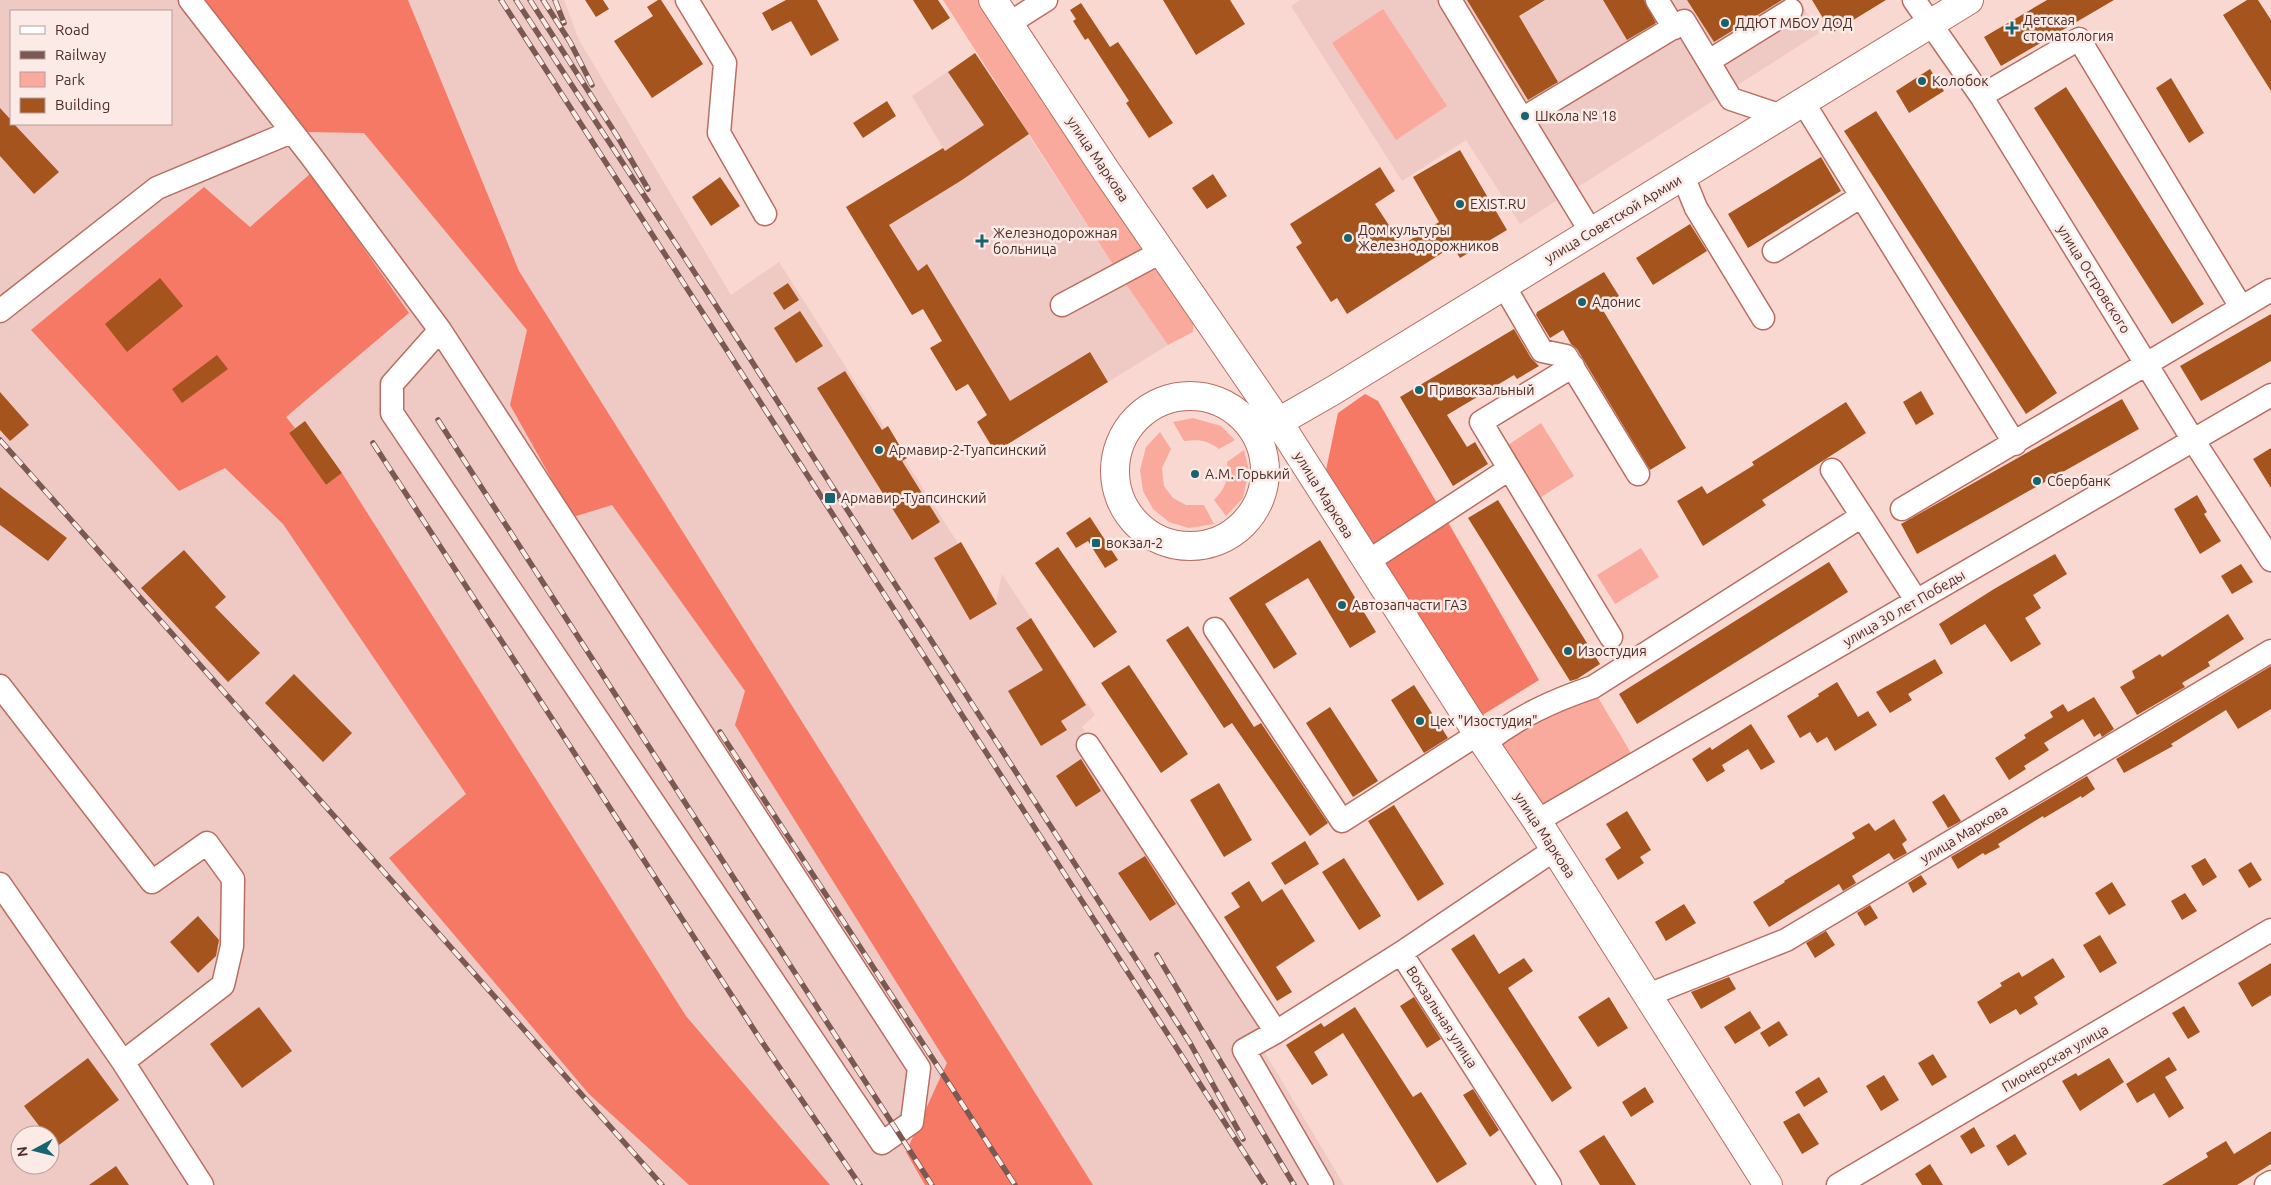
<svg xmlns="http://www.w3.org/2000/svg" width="2271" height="1185" viewBox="0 0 2271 1185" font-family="Ubuntu,sans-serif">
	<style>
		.built { fill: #efc9c3; fill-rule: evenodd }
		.green { fill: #f9aa9c }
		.forest { fill: #f67966 }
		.building { fill: #a6541d }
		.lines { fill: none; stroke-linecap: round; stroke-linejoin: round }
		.minor-casing { stroke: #b96e61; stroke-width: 25 }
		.major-casing { stroke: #b96e61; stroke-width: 30 }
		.minor { stroke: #fff; stroke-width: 22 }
		.major { stroke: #fff; stroke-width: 28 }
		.rail-casing { stroke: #7a5953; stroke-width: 5.5 }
		.rail { stroke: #fbeae6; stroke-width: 4; stroke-dasharray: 11; stroke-linecap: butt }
		.poi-dot { fill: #17636e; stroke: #fbeae6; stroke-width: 2 }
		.labels { text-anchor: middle; stroke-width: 5; stroke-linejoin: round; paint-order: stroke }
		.poi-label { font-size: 14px; fill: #4e2d28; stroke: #fbeae6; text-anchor: start }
		.street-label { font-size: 14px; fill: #4e2d28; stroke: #fbeae6 }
	</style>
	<rect width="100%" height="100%" fill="#fad8d2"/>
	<path class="built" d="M0,0H564L579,40L731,295L779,262L996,603L1002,574L1095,715L1082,727L1276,1020L1262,1048L1344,1185H0ZM11,11H171V124H11ZM20,1135H50V1165H20Z
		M1300,0H1799L1819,33L1520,224L1466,140L1402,181L1291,6Z
		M975,53L1119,274L1168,345L995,452L977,422L987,415L968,384L956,391L930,348L942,341L923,309L912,315L846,207L943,148L912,96Z"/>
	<path class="green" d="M943,0H980L1194,319L1193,332L1168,345L1119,274Z
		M1383,9L1447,106L1396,140L1332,43Z
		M1193,418L1221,426L1235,440L1219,449C1207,440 1199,439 1184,441L1173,422Z
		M1541,423L1574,476L1538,499L1505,447Z
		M1160,432L1171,449L1162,468L1164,486L1173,498L1186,505H1204L1214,524L1189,528L1169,522L1153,509L1143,491L1140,470L1146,447Z
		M1244,450L1249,470L1243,498L1226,516L1214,500C1226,488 1229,478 1227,462Z
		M1641,548L1659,577L1615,604L1597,575Z
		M1596,694L1631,753L1549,804L1532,803L1499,746L1508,730Z"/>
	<path class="forest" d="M204,0H408L519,271L1093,1185H925L906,1152L947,1063L735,725L745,691L612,505L573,517L510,405L527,330L364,133L305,132Z
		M311,173L409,313L286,417L295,428L289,433L326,485L342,473L686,1016L830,1185H689L589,1094L389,858L466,794L283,524L225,468L179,491L31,330L204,187L250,227Z
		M1365,394L1378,401L1539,680L1481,716L1326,470L1338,413Z"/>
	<path class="building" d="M585,0H603L609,9L596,17Z
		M658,0H661L703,64L652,98L614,41L653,16L647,7Z
		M786,0H817L839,40L811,56L791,21L772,31L762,13Z
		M913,0H938L950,18L932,30Z
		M1163,0H1230L1245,24L1196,55Z
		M1467,0H1545L1519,16L1558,82L1528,100Z
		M1603,0H1644L1656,23L1627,40Z
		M1687,0H1782L1714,42Z
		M1812,0H1886L1832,33Z
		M2047,0H2114L2001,66L1984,37Z
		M2247,0H2258L2271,20V91L2223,15Z
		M1081,3L1110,47L1118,42L1173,123L1149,138L1126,103L1129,101L1088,38L1085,40L1073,21L1076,19L1070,10Z
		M975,53L1029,134L962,180L889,225L918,271L927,264L1010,401L1090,352L1108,382L995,452L977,422L987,415L968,384L956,391L930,348L942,341L923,309L912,315L846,207L943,148L945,151L984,125L948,72Z
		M1930,69L1944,91L1909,113L1896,91Z
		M2171,78L2204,133L2189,143L2156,88Z
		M2066,87L2204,304L2172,324L2034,108Z
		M887,101L896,116L863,138L853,123Z
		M0,108L11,120V124H14L59,172L34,194L0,156Z
		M1876,111L2057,393L2026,414L1844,131Z
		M1460,150L1507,230L1460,258L1453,246L1347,314L1337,298L1331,302L1296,247L1302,243L1290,224L1380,167L1395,191L1375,204L1402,245L1439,222L1413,177Z
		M1821,157L1841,191L1748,248L1728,214Z
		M1213,174L1227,196L1207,209L1192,188Z
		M720,177L740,206L711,226L692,197Z
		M1690,224L1707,251L1653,285L1636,258Z
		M1604,272L1619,296L1601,307L1686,448L1650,470L1577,349L1571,344L1563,330L1550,338L1536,315L1537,312Z
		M160,278L183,306L127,352L105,324Z
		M788,283L799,300L784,310L773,293Z
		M800,311L823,346L796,363L774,328Z
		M2271,314V361L2201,401L2180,366Z
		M1514,329L1531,358L1539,366L1517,379L1514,375L1447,415L1467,447L1475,442L1488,464L1453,486L1400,397Z
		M217,355L228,369L182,403L172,389Z
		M845,371L882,430L888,426L907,458L902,461L940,522L912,540L817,388Z
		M1921,391L1934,414L1916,425L1903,402Z
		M0,392L29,425L10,441L0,430Z
		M2122,399L2139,429L1917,554L1901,524Z
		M1846,402L1866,433L1762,500L1766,505L1703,546L1677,501L1702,486L1707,494L1754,465L1752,462Z
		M305,421L342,473L326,485L289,433Z
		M2271,448V488L2253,459Z
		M0,487L67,538L48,561L0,525Z
		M2197,495L2207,512L2204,514L2221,541L2200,554L2174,509Z
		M1498,500L1600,664L1577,679L1570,681L1468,518Z
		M1090,517L1118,560L1105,568L1088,541L1076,548L1066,533Z
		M1320,540L1376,632L1350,648L1308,578L1265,604L1297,654L1274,669L1229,598Z
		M961,542L997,604L970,620L934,558Z
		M1058,547L1117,632L1094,648L1035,563Z
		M184,550L226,597L215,607L260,653L228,682L141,588Z
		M2055,554L2067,574L2033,595L2041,608L2025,618L2041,644L2011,662L1985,624L1951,645L1939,624L1994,589Z
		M1829,562L1848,592L1637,724L1619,694Z
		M2241,564L2253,582L2232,594L2221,576Z
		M2228,614L2244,639L2208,662L2210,666L2182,683L2185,687L2137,715L2120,687L2135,678L2132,671L2160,654L2162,657Z
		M1031,618L1086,705L1061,721L1067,730L1041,746L1008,691L1043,670L1016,628Z
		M1188,626L1254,727L1261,723L1328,823L1310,836L1232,723L1224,728L1166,640Z
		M1935,659L1943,673L1908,694L1912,700L1890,713L1876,692Z
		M1129,665L1188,754L1161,773L1101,683Z
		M2271,666V709L2238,729L2226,710L2171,744L2173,746L2124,773L2116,759Z
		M294,674L352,733L323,762L265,703Z
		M1837,682L1858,717L1868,711L1877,725L1835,751L1827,737L1817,743L1810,732L1800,738L1787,716L1819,696L1818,694Z
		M1414,685L1448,738L1424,753L1391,700Z
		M2094,697L2114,729L2102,737L2100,733L2094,737L2083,719L2044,743L2049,750L2024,766L2026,769L2009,780L1995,758L2026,738L2024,735L2053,717L2050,712L2063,704L2068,712Z
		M1330,707L1378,781L1353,797L1306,723Z
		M1751,724L1775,762L1761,770L1748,749L1722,765L1725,771L1707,782L1692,759L1710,747L1712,750Z
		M1081,759L1101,791L1076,807L1056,776Z
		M2087,776L2095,789L2082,798L2081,796L2044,818L2043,816L1998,844L2000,847L1985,855L1983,853L1958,869L1951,857Z
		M1219,783L1252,840L1224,857L1190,800Z
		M1944,794L1961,821L1948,828L1932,802Z
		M1394,805L1444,884L1418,901L1368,821Z
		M1627,811L1651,850L1640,857L1644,863L1618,880L1605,859L1621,848L1606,824Z
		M1894,819L1907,840L1902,844L1907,853L1894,860L1889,853L1852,876L1856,883L1843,891L1839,884L1769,927L1753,902L1785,882L1784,881L1855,838L1852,833L1869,823L1875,831Z
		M1305,841L1319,864L1285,885L1271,863Z
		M1145,856L1176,904L1150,921L1118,873Z
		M1344,858L1381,916L1359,930L1322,872Z
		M2205,858L2217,877L2203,886L2191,866Z
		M2251,862L2262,880L2249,888L2238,870Z
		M1921,875L1927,884L1913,893L1908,883Z
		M1249,881L1262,902L1282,889L1315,941L1276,967L1292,992L1277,1001L1224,917L1240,907L1231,893Z
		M2112,882L2126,905L2109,915L2095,893Z
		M2185,893L2197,911L2182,920L2171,901Z
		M1684,904L1696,923L1666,941L1655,922Z
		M1870,905L1878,918L1865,926L1857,913Z
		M198,916L219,940L216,956L198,973L170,942Z
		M1826,931L1835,945L1815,958L1806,943Z
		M1474,934L1499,974L1524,958L1533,971L1508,988L1572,1088L1552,1102L1451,949Z
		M2100,935L2117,963L2100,973L2083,945Z
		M2053,958L2065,977L2034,997L2038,1004L2020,1015L2016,1009L1990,1024L1977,1002L2002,986L2000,983L2019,972L2022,977Z
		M2271,963V995L2252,1007L2238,983Z
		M1729,977L1736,989L1701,1009L1691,992Z
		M1414,997L1441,1039L1427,1048L1400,1006Z
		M1609,997L1628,1028L1598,1047L1578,1017Z
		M2184,1006L2200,1032L2188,1039L2172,1013Z
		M259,1007L292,1051L242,1088L210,1044Z
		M1355,1007L1413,1097L1421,1092L1467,1164L1437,1183L1343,1033L1314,1052L1328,1075L1312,1085L1286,1045L1321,1023L1324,1027Z
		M1750,1011L1761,1028L1735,1044L1724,1027Z
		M1779,1021L1788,1035L1769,1047L1760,1033Z
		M1933,1054L1947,1077L1932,1086L1918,1063Z
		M2169,1057L2177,1070L2165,1077L2184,1108L2169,1118L2154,1093L2137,1103L2126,1084Z
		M88,1058L119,1100L55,1148L50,1141V1135H46L24,1106Z
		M2109,1058L2124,1082L2080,1111L2062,1081L2076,1073L2078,1076Z
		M1884,1075L1899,1100L1881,1111L1866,1086Z
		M1819,1077L1828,1092L1804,1107L1795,1092Z
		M1645,1087L1654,1102L1631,1117L1622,1102Z
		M1473,1089L1499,1130L1490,1137L1463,1095Z
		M1799,1113L1819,1144L1802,1154L1783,1122Z
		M1974,1127L1985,1146L1971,1154L1960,1136Z
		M2271,1131V1164L2237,1185H2162L2208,1157L2206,1153L2226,1141L2234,1154Z
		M2015,1134L2027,1154L2008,1166L1996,1146Z
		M1604,1135L1636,1185H1600L1579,1151Z
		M1930,1164L1943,1185H1922L1915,1174Z
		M116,1166L129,1185H89Z"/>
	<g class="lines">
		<defs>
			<path id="minor" d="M190,0L311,156L440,330L919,1068L912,1122L882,1143L392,413V384L440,330
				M687,0L725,63L719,133L765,214
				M1450,0L1522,119
				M1657,0L1674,28
				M1914,0L1981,96L2193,440L2271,560
				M1008,24L1046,0
				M1709,61L1791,10
				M1981,96L2079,39L2241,307
				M1803,102L2015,444
				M1683,176L1696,208L1763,318
				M1591,232L1522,119L1684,21L1731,99L1782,116
				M1774,251L1860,197
				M1504,286L1542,351L1566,356L1638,474
				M1062,305L1161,252
				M0,311L157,188L291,132
				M1573,366L1481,422L1611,637
				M1832,470L1862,516
				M1902,509L2271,290
				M1367,562L1509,469
				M1215,629L1342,821L1478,734
				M0,686L152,882L207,843L233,879L232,946L223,985L123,1062
				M1485,743C1519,716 1552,701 1593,687L1862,516L1916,600
				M1088,745L1276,1032L1401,953
				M1537,821L2271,395
				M0,884L123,1062L202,1185
				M1648,995L1786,940L2271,651
				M1276,1032L1244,1050L1322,1185
				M1550,1185L1401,953L1554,850
				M1838,1185L2271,930
				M2266,1185L2271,1182"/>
			<path id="major" d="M993,0L1106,171L1279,423L1478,734L1537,821L1768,1185
				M1115 471a75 75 0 1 1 150 0a75 75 0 1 1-150 0Z
				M1256,435L1334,390L1969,0"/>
		</defs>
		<use href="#minor" class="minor-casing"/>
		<use href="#major" class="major-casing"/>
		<use href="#minor" class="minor"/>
		<use href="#major" class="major"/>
		<defs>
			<path id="rail" d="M501,0L1265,1185
				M516,0L704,287L1190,1043L1243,1139
				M530,0L619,139L648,189
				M543,0L570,42L592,85
				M555,0L564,23
				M438,420L932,1185
				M0,440L662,1185
				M373,443L760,1039L860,1185
				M720,732L1015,1185
				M1157,955L1294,1185"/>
		</defs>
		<use href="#rail" class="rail-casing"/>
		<use href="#rail" class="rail"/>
	</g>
	<g class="poi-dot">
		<circle cx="1725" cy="23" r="5"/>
		<path d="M2009.5 20.5h5v5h5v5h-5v5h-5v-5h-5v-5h5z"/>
		<circle cx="1922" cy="81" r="5"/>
		<circle cx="1525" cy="116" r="5"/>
		<circle cx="1460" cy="204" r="5"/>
		<circle cx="1348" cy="238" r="5"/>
		<path d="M979.5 233.5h5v5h5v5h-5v5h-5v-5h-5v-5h5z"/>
		<circle cx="1582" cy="302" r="5"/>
		<circle cx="1419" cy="390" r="5"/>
		<circle cx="879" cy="450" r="5"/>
		<circle cx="1195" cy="474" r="5"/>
		<circle cx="2037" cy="481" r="5"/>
		<rect x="824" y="492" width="12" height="12" rx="2.5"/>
		<rect x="1091" y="538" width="10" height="10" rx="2.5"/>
		<circle cx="1342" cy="605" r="5"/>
		<circle cx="1568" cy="651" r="5"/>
		<circle cx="1420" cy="721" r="5"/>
	</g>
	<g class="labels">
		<g class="poi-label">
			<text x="2023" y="25">Детская<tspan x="2023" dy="16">стоматология</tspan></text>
			<text x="1735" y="28">ДДЮТ МБОУ ДОД</text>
			<text x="1932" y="86">Колобок</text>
			<text x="1535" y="121">Школа № 18</text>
			<text x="1470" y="209">EXIST.RU</text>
			<text x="1358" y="235">Дом культуры<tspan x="1358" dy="16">Железнодорожников</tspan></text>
			<text x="993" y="238">Железнодорожная<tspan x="993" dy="16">больница</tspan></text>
			<text x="1592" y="307">Адонис</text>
			<text x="1429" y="395">Привокзальный</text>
			<text x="889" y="455">Армавир-2-Туапсинский</text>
			<text x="1205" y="479">А.М. Горький</text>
			<text x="2047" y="486">Сбербанк</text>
			<text x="841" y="503">Армавир-Туапсинский</text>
			<text x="1106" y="548">вокзал-2</text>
			<text x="1352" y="610">Автозапчасти ГАЗ</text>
			<text x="1578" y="656">Изостудия</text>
			<text x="1430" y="726">Цех "Изостудия"</text>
		</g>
		<g class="street-label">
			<text transform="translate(1098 159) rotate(56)" y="5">улица Маркова</text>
			<text transform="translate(1613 219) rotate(-31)" y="5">улица Советской Армии</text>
			<text transform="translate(2094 279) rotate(58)" y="5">улица Островского</text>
			<text transform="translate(1324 495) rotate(58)" y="5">улица Маркова</text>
			<text transform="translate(1904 608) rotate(-30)" y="5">улица 30 лет Победы</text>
			<text transform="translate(1964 834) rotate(-31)" y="5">улица Маркова</text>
			<text transform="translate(1545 835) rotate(57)" y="5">улица Маркова</text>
			<text transform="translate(1442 1017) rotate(57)" y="5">Вокзальная улица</text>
			<text transform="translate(2055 1058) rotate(-30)" y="5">Пионерская улица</text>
		</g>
	</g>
	<rect x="10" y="10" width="162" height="115" fill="#fbeae6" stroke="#b69e9a"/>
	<rect x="20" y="26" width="25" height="8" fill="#ffffff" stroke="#b69e9a"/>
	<text x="55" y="35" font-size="15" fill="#4e2d28">Road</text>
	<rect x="20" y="51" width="25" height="8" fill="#7a5953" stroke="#b69e9a"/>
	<text x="55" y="60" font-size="15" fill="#4e2d28">Railway</text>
	<rect x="20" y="72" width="25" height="15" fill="#f9aa9c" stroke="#b69e9a"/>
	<text x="55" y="85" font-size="15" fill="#4e2d28">Park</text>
	<rect x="20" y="98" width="25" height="15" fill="#a6541d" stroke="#b69e9a"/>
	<text x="55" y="110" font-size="15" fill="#4e2d28">Building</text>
	<g transform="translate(35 1150) rotate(263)"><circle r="24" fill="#fbeae6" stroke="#b69e9a"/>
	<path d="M0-4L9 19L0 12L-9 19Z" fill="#17636e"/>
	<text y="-8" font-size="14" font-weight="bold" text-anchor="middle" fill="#4e2d28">N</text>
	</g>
</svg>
